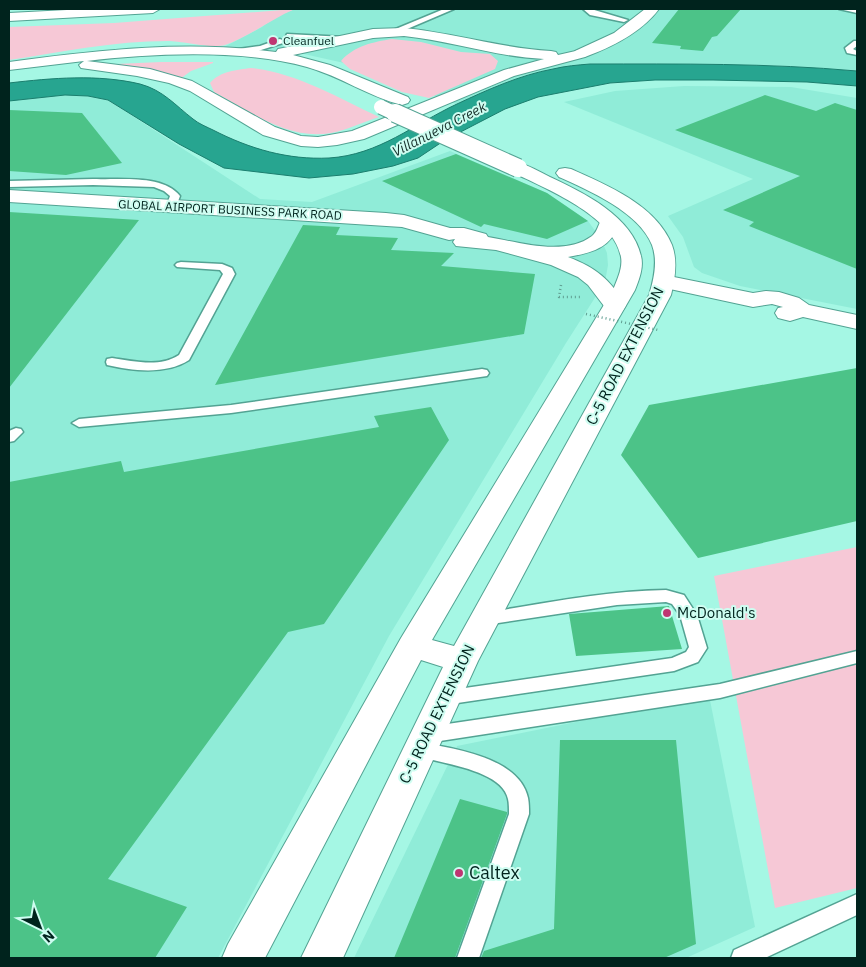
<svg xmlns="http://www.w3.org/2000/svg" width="866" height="967" viewBox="0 0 866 967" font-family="'IBM Plex Sans',sans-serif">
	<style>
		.built { fill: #90ecd8 }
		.green { fill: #f6c8d6 }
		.water { fill: #27a590; stroke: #1b7e6e }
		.building { fill: #4cc388 }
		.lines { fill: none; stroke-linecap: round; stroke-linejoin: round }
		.service-casing { stroke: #53a393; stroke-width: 3 }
		.minor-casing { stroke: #53a393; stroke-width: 2 }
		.secondary-casing { stroke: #53a393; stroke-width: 2 }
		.primary-casing { stroke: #53a393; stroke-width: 2 }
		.motorway-casing { stroke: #53a393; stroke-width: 2 }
		.path { stroke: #609e91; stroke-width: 2.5; stroke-dasharray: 1 3; stroke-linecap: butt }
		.service { fill: #fff; fill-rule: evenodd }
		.minor { fill: #fff; fill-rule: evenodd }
		.secondary { fill: #fff; fill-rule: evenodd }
		.primary { fill: #fff; fill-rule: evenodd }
		.motorway { fill: #fff; fill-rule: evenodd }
		.primary-bridge-far1-casing { stroke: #53a393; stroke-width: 16; stroke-linecap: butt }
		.primary-bridge-casing { stroke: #53a393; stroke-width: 20; stroke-linecap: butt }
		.path-bridge { stroke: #609e91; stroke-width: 2.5; stroke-dasharray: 1 3; stroke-linecap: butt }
		.primary-bridge-far1 { stroke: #fff; stroke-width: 14 }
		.primary-bridge { stroke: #fff; stroke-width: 18 }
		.poi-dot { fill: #bf3671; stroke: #cefdf1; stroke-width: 2 }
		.labels { text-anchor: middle; stroke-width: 4; stroke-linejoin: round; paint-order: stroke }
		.far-poi-label { font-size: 12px; fill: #00231d; stroke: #cefdf1; text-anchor: start }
		.far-street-label { font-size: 12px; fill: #00231d; stroke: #cefdf1 }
		.far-water-label { font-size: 14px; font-style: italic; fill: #162f2a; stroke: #cefdf1 }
		.street-label { font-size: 15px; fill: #00231d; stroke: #cefdf1 }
		.poi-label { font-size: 15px; fill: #00231d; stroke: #cefdf1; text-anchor: start }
		.near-poi-label { font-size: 18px; fill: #00231d; stroke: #cefdf1; text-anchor: start }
	</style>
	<rect width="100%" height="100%" fill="#a5f7e4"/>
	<path class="built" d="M295,9H857V71L766,65L590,64L553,69L521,78L456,104L353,65L304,54L222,48L262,27L275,17Z
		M684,86L791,87L857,98V309L740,286L702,273L694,267L683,237L668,216L753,179L564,102L615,91Z
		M65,95L88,96L108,100L260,199L312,202L450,151L547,193L588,221L601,239L607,253L608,265L605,282L566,343L389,636L218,958H9V101Z
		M709,695L755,927L686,958H354L457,746Z"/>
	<path class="green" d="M295,9C271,19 249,37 225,45C214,49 181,41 168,41C114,41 61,52 9,60V27L114,23Z
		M392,39L421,42L461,52L490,54L498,61L495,69L429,98L402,92L350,69L341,61C354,46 373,42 392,39Z
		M161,62H213V63L191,71L180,79L150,70L116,64Z
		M251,68C297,73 338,98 379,117C363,122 347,130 331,133C288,141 249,111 214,92L210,83C220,71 237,70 251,68Z
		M857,547V888L775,908L714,576Z"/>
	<path class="water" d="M590,64C679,64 768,63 857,71V86L807,82L713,80H655L610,83L538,97L505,109L445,140L418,158L393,166L353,174L309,178L224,168L179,144L108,100L88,96L65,95L9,101V83C52,78 98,74 140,84C163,90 176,106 193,119C199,124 207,127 213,130C250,149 288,160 329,158C379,155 414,124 457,104C487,90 520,75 553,69C565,66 578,65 590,64Z"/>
	<path class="building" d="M679,9H741L717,36L712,37L703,51L680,49L681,46L652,43Z
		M765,95L816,111L835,103L857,110V269L749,226L754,222L723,210L800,176L675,130Z
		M9,110L82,113L122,163L66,175L9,171Z
		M456,154L547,193L588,221L547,239L484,224L481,227L382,181Z
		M9,212L139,220L9,388Z
		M303,225L340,227L336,235L398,238L391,250L454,253L441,266L535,274L524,334L215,385Z
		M857,368V521L698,558L621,455L649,405Z
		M431,407L449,440L324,624L288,632L108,879L187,907L155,958H9V482L121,461L124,472L379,427L374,416Z
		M669,606L682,649L576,656L569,614Z
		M560,740H676L696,944L664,958H481L484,951L554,929Z
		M460,799L507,812V814L455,958H394Z"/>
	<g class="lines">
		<defs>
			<path id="service" d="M444,9H454L393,35L386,33Z
				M583,9H591L628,20L624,22L590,15Z
				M839,9H857V13Z
				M287,34L345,37L349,39L345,41L290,38L286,36Z
				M280,39L284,41L283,43L261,50L231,54L227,52L231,50L260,46Z
				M854,41H857V46L853,49L857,51V55L847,53L845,48Z
				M93,179C119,180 163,174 180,196L176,207L171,210L166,207L170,196L164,191L154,187L93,185L9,187V181Z
				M181,262L222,264L232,268L235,274L189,360C166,375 133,371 107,365L106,362L107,359L112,358C134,361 159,368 179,355L223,274L220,270L177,267L175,265L177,263Z
				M482,369L487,370L489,373L487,376L231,413L79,427L72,423L79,419L231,405Z
				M16,428L21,429L23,432L14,441L9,442V431Z
				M666,590L684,595L697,615L707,648L698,662L674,671L444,705L437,703L435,698L437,693L444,691L672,658L686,652L689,647L680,615L672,604L666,602L617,605L485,625L479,623L476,619L479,615L485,613C545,603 605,591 666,590Z
				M857,651V663L720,698L427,743L420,740L417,735L420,730L427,727L720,684Z
				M420,742C454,749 519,757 528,798C529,803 529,809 529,814L479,958H457L509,814C509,809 509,803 508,799C502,769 437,763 413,755L410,750L413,745Z
				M857,894V915L765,958H731L734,950Z"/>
			<path id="minor" d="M9,190L386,213L404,215L450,228H464L486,234L488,237C519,242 564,257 592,236C598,231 598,224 602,219L609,217L616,219L619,223C612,248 591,253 568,257C597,268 609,279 626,305L623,310L615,312L607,310L588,285L578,277L551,265L496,250L456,246L453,242L455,239L449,240L402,227L9,202Z
				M664,275L753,293L766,291L779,292L799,298L809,305L857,315V329L803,317L790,321L778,318L775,313L778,308L783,307L772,304L753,307L656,286L653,281L656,276Z"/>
			<path id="secondary" d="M645,9H659C641,33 612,47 585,57H575L573,54L575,51L614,33Z"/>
			<path id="primary" d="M404,28C454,33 501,48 551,51L556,52L558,55L580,50L585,51L587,54L585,57L514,76L364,139L337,145L318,147L301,146L263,135L190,91L169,83L137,76L81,68L79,65L84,61L9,70V62C98,50 187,40 276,52L278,49L283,48L373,29ZM404,36C451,41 497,57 544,59L504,70L352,131L318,137L301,136L275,127L192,81L150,69L87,61C152,53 244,49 307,67C340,76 369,97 402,105L408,103L410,100L408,97L330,65L293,55L373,38Z
				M518,163C529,165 540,172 550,177C584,193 632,216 641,256C644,267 639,280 635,290L432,640L454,646L649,295C654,279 658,261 652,245C639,212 588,190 559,177L556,173L559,169L565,168L571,169C607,185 656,205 672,245C678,261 675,279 671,295L478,661L343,958H301L443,667L421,660L265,958H222L228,944L401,638L613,290C617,280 623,268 621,257C613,215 546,189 512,172L509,168L512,164Z"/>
			<path id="motorway" d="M86,9H160L153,13L9,21V13Z"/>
		</defs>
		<use href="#service" class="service-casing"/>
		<use href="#minor" class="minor-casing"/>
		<use href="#secondary" class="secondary-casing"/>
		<use href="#primary" class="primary-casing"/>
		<use href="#motorway" class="motorway-casing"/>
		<path class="path" d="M561,285L559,297H580"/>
		<use href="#service" class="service"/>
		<use href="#minor" class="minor"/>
		<use href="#secondary" class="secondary"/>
		<use href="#primary" class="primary"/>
		<use href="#motorway" class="motorway"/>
		<defs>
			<path id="primary-bridge-far1" d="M381,107L398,115"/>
			<path id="primary-bridge" d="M395,113L518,168"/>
		</defs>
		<use href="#primary-bridge-far1" class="primary-bridge-far1-casing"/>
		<use href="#primary-bridge" class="primary-bridge-casing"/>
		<path class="path-bridge" d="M586,314L658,330"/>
		<use href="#primary-bridge-far1" class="primary-bridge-far1"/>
		<use href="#primary-bridge" class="primary-bridge"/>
	</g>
	<g class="poi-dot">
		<circle cx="273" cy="41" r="5"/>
		<circle cx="667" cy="613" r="5"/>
		<circle cx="459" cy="873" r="5"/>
	</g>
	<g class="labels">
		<g class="far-poi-label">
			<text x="283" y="45">Cleanfuel</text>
		</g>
		<g class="far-street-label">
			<text transform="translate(230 210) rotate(3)" y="4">GLOBAL AIRPORT BUSINESS PARK ROAD</text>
		</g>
		<g class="far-water-label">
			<text transform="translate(439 129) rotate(-27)" y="5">Villanueva Creek</text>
		</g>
		<g class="street-label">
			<text transform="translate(625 356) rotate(-63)" y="5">C-5 ROAD EXTENSION</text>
			<text transform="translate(437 714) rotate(-64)" y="5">C-5 ROAD EXTENSION</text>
		</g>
		<g class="poi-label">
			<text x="677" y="618">McDonald's</text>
		</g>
		<g class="near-poi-label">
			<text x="469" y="879">Caltex</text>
		</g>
	</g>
	<rect width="866" height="967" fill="none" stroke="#00231d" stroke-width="20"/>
	<g transform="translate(40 927) rotate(138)" stroke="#cefdf1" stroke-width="4" paint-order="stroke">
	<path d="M0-4L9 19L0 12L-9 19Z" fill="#00231d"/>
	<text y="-8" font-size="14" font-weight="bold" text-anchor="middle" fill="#00231d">N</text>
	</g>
</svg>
